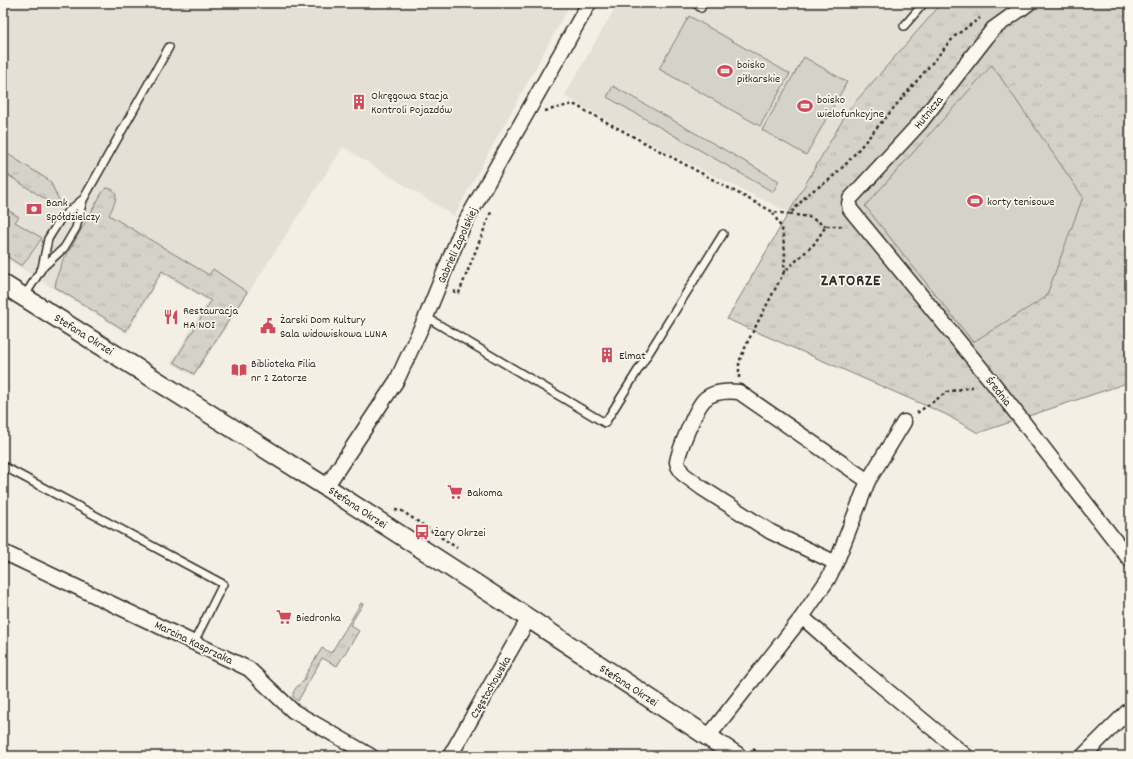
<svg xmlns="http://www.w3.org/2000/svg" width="1133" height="759" viewBox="0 0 1133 759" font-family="Dekko,sans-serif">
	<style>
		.built { fill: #e4e0d6 }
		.grass { fill: url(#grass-tufts); stroke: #807e7a }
		.pitch { fill: #d5d2c9; stroke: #807e7a }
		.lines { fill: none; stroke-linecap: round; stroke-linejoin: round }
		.service-casing { stroke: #2b2b2b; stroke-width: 10 }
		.minor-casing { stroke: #2b2b2b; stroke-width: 17 }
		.tertiary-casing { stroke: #2b2b2b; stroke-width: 21 }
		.path { stroke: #2b2b2b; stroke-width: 2.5; stroke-dasharray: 3 3; stroke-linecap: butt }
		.service { stroke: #fbf7ec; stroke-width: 7 }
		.minor { stroke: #fbf7ec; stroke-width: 14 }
		.tertiary { stroke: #fbf7ec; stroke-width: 18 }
		.labels { text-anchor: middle; stroke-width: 3.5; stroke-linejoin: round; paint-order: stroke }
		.poi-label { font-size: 12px; fill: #2b2b2b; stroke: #fbf7ec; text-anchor: start }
		.street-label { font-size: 12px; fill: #2b2b2b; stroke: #fbf7ec }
		.district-label { font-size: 16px; font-weight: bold; letter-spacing: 1px; fill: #2b2b2b; stroke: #fbf7ec }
	</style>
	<defs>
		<pattern id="grass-tufts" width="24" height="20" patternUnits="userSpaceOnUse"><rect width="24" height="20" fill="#d5d2c9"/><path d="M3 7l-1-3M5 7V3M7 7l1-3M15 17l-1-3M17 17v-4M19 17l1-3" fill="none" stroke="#b7b4ad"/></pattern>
	</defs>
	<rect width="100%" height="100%" fill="#f3efe4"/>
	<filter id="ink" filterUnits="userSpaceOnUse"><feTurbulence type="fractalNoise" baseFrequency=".025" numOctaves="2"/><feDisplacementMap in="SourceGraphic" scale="8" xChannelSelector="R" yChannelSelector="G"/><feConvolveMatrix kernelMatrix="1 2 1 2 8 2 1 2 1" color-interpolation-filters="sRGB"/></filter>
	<g filter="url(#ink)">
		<path class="built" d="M3,3H571L454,216L343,147L194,377L171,363L208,301L162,274L127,334L3,257Z
			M618,3H942L849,109L788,212L672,155L564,96Z"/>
		<path class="grass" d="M942,3H1130V382L978,433L945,414L727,319L849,109Z
			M3,151L50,181L59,200V208L3,172Z
			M106,188C124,189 113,206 109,215L209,275L213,269L247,292L194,374L174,362L211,301L162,271L126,331L55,287L57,276L63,260L72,246L103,191Z
			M3,207L19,217L15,222L42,238L22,266L3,254Z
			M361,603L363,604L350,625L359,631L337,666L322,658L298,701L293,697C292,690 299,684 304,681L306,674L322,648L331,653Z"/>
		<path class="pitch" d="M689,16L790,74L760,126L659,69Z
			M804,57L847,82L806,155L762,130Z
			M992,65L1083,197L1046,297L973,342L865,206Z
			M613,86L779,181L773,192L607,97Z"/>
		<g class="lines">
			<defs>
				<path id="service" d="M695,3L701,8
					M904,26L924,3
					M42,268L48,239L61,218L82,200
					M24,297L42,268L64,248L76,228L83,200L169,47
					M426,317L605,423L723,234
					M3,466L223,584L194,642"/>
				<path id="minor" d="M1029,3L993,29L920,123L850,199L849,204L850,209L993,383L1130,560
					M326,487L397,380L426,317L463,226L589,3
					M3,552L249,669L293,711L371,756
					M836,563L771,532L702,488L683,474L678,466L677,462C679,450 696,408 704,400C713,391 728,391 739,392L868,481
					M802,617L866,673L966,756
					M708,737L802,617L828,579L836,563L868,481L904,422
					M450,756L529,618
					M1083,756L1130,709"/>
				<path id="tertiary" d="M3,284L326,487L501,600L737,756"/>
			</defs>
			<use href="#service" class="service-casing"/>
			<use href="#minor" class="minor-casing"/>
			<use href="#tertiary" class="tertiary-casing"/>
			<path class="path" d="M545,111L573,104L773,212L790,214L809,193L828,181L846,164L955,36L980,18
				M773,213L782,229L785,252L784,272
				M790,214L809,217L826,226
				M453,291L459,293L491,212
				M739,378V362L748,341L784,272L814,244L826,226H844
				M917,413L947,392L976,386
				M395,510L402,511L457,548
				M753,749L764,756"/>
			<use href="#service" class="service"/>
			<use href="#minor" class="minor"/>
			<use href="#tertiary" class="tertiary"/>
		</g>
	</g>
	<defs>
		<symbol id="stadium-bare" viewBox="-9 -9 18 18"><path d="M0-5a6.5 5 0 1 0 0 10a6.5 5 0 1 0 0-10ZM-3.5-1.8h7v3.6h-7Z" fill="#d1495b" stroke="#fbf7ec" stroke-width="2.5" paint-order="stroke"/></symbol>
		<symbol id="building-bare" viewBox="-9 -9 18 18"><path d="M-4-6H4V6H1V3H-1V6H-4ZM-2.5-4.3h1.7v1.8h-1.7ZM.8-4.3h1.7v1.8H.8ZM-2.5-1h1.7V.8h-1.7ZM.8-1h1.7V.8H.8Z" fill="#d1495b" stroke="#fbf7ec" stroke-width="2.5" paint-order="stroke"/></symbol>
		<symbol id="bank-bare" viewBox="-9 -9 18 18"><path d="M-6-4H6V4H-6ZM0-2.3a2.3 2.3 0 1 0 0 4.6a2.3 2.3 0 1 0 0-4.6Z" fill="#d1495b" stroke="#fbf7ec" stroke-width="2.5" paint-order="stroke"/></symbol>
		<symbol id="restaurant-bare" viewBox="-9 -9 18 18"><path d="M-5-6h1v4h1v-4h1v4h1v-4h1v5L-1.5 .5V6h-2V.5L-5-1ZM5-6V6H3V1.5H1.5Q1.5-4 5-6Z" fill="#d1495b" stroke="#fbf7ec" stroke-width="2.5" paint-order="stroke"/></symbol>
		<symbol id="civic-bare" viewBox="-9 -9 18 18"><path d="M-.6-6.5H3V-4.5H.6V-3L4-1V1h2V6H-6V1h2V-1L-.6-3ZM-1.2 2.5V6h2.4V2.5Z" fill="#d1495b" stroke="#fbf7ec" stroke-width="2.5" paint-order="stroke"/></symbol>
		<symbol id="library-bare" viewBox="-9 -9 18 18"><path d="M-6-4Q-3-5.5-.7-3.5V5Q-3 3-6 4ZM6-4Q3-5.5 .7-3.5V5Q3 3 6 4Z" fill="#d1495b" stroke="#fbf7ec" stroke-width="2.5" paint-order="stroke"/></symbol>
		<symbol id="supermarket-bare" viewBox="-9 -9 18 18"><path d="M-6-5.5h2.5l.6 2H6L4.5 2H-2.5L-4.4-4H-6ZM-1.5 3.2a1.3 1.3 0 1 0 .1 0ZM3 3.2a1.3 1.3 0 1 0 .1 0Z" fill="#d1495b" stroke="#fbf7ec" stroke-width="2.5" paint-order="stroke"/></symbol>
		<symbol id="bus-bare" viewBox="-9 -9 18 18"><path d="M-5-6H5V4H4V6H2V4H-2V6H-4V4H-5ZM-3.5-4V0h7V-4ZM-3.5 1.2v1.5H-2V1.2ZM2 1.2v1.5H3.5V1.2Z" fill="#d1495b" stroke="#fbf7ec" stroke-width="2.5" paint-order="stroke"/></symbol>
	</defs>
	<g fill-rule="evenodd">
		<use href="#stadium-bare" x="714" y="60" width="22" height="22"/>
		<use href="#building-bare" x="348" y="91" width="22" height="22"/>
		<use href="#stadium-bare" x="794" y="95" width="22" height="22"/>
		<use href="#stadium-bare" x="964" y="190" width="22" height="22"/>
		<use href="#bank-bare" x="23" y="198" width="22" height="22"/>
		<use href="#restaurant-bare" x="160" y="306" width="22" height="22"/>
		<use href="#civic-bare" x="257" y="315" width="22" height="22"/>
		<use href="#building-bare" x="596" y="344" width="22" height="22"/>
		<use href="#library-bare" x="228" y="359" width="22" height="22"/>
		<use href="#supermarket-bare" x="444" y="481" width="22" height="22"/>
		<use href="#bus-bare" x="411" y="521" width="22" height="22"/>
		<use href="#supermarket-bare" x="273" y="606" width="22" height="22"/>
	</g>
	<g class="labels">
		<g class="poi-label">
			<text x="737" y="68">boisko<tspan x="737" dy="14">piłkarskie</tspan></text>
			<text x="371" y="99">Okręgowa Stacja<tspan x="371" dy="14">Kontroli Pojazdów</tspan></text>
			<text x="817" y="103">boisko<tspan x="817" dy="14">wielofunkcyjne</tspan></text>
			<text x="987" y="205">korty tenisowe</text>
			<text x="46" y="206">Bank<tspan x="46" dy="14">Spółdzielczy</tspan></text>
			<text x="183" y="314">Restauracja<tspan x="183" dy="14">HA NOI</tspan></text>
			<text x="280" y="323">Żarski Dom Kultury<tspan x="280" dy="14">Sala widowiskowa LUNA</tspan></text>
			<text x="619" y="359">Elmat</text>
			<text x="251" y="367">Biblioteka Filia<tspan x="251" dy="14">nr 2 Zatorze</tspan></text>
			<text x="467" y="496">Bakoma</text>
			<text x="434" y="536">Żary Okrzei</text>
			<text x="296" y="621">Biedronka</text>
		</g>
		<g class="street-label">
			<text transform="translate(928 112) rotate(-51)" y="4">Hutnicza</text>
			<text transform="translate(457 245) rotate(-66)" y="4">Gabrieli Zapolskiej</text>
			<text transform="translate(84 334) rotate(32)" y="4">Stefana Okrzei</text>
			<text transform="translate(999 391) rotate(52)" y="4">Średnia</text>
			<text transform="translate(358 507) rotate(33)" y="4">Stefana Okrzei</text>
			<text transform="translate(194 642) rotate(26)" y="4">Marcina Kasprzaka</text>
			<text transform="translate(629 685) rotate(33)" y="4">Stefana Okrzei</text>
			<text transform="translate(490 687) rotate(-60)" y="4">Częstochowska</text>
		</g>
		<g class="district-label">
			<text x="851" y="285">ZATORZE</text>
		</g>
	</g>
	<rect width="1133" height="759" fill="none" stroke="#fbf7ec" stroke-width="16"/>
	<rect x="8" y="8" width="1117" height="743" fill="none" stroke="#2b2b2b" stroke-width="1.5" filter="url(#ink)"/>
</svg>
